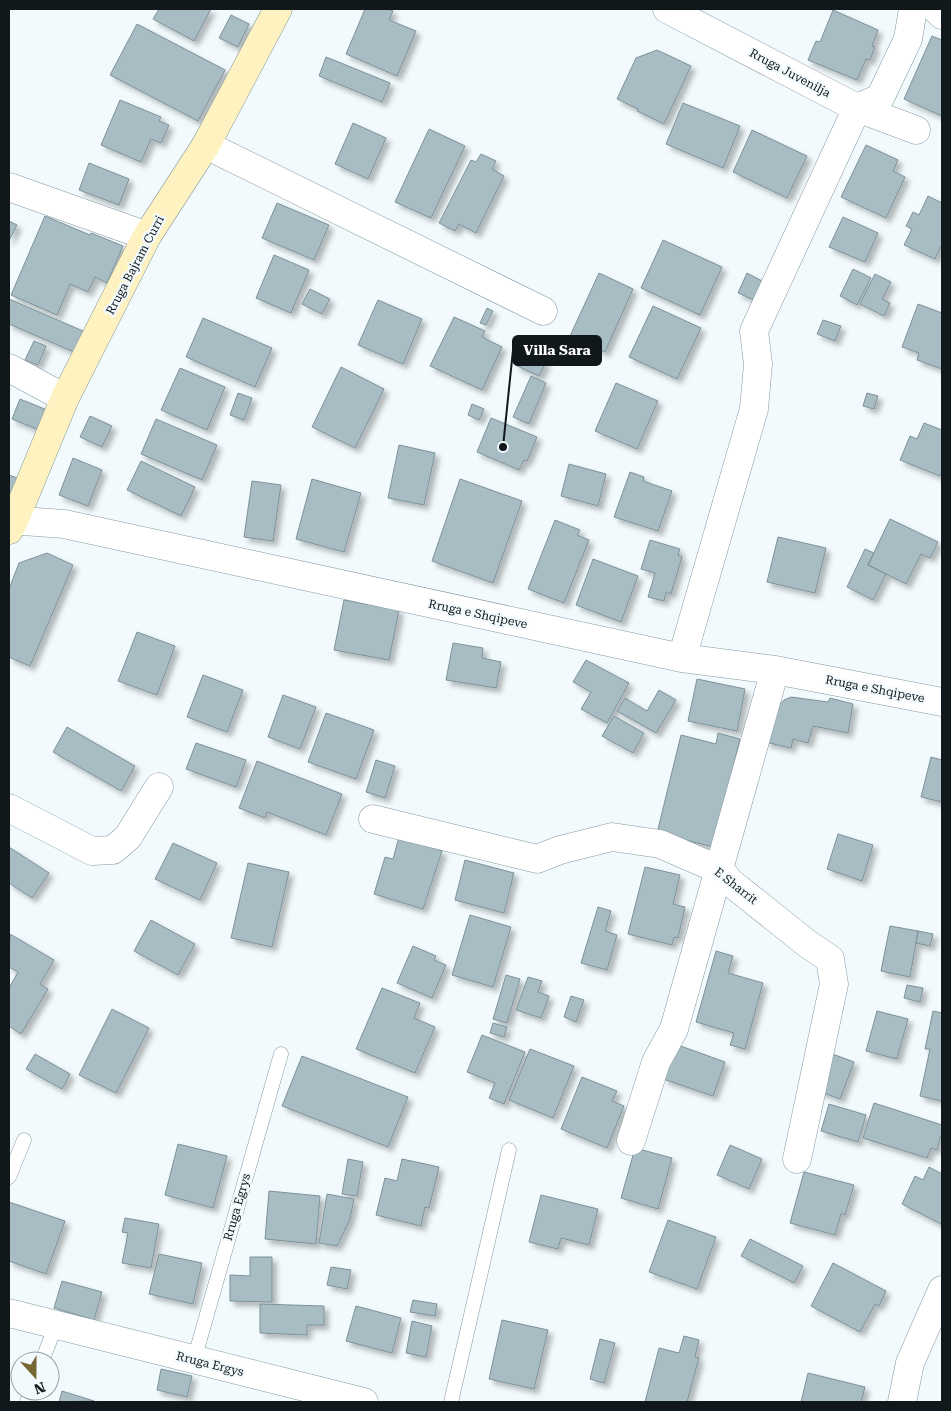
<svg xmlns="http://www.w3.org/2000/svg" width="951" height="1411" viewBox="0 0 951 1411" font-family="'Roboto Serif',serif">
	<style>
		.building { fill: #a7bcc3; stroke: #7d9198; filter: url(#shadow) }
		.lines { fill: none; stroke-linecap: round; stroke-linejoin: round }
		.lane-casing { stroke: #8599a0; stroke-width: 15 }
		.street-casing { stroke: #8599a0; stroke-width: 29 }
		.secondary-casing { stroke: #8599a0; stroke-width: 29 }
		.lane { stroke: #fff; stroke-width: 14 }
		.street { stroke: #fff; stroke-width: 28 }
		.secondary { stroke: #fdf2c0; stroke-width: 28 }
		.labels { text-anchor: middle; stroke-width: 4.5; stroke-linejoin: round; paint-order: stroke }
		.street-label { font-size: 12px; fill: #11181b; stroke: #f2fafd }
		.leader { fill: none; stroke: #11181b; stroke-width: 2 }
		.callout-dot { fill: #11181b; stroke: #f2fafd; stroke-width: 2 }
		.callout { fill: #11181b; stroke: #11181b; stroke-width: 2 }
		.callout-label { font-size: 14px; text-anchor: middle; font-weight: bold; fill: #fff }
	</style>
	<defs>
		<filter id="shadow"><feDropShadow dx="4.5" dy="4.5" stdDeviation="2.5" flood-color="#0004"/></filter>
	</defs>
	<rect width="100%" height="100%" fill="#f2fafd"/>
	<path class="building" d="M159,9H211L194,41L153,19Z
		M365,9H388L393,11L389,20L416,31L397,76L346,54Z
		M833,10L878,30L872,46L875,47L870,60L866,59L857,80L808,60L816,41L820,42Z
		M231,15L249,24L238,47L219,38Z
		M137,24L225,70L198,121L110,75Z
		M932,36L942,40V116L904,99Z
		M657,50L691,66L664,124L637,111L638,109L617,99L636,58Z
		M326,57L390,83L382,102L319,76Z
		M120,100L161,117L159,121L169,125L161,143L151,139L141,162L101,145Z
		M683,103L740,126L723,168L666,144Z
		M353,123L386,138L368,179L335,164Z
		M429,129L465,146L431,218L395,202Z
		M752,130L807,156L787,198L733,172Z
		M866,145L898,160L893,171L905,177L886,218L841,197Z
		M481,154L496,161L492,169L504,176L476,233L459,224L455,231L439,223L471,160L476,162Z
		M89,163L129,179L119,205L79,190Z
		M928,196L942,203V244L935,259L904,245L912,229L906,226L913,212L919,215Z
		M277,203L329,225L314,260L262,238Z
		M45,216L90,235L91,233L123,246L107,283L95,277L88,292L70,284L57,315L11,295Z
		M843,217L878,233L865,262L829,247Z
		M9,221L17,225L9,241Z
		M663,240L722,267L700,315L641,288Z
		M274,255L309,270L291,313L256,298Z
		M853,269L871,278L857,305L840,296Z
		M599,273L633,289L605,352L570,336Z
		M747,273L762,281L754,300L738,293Z
		M875,274L891,282L882,299L890,303L884,316L860,304Z
		M310,289L330,299L322,314L302,304Z
		M9,299L83,331L74,352L9,324Z
		M378,300L422,319L403,364L358,345Z
		M918,304L942,313V369L917,360L919,353L902,347Z
		M653,306L701,328L677,379L629,357Z
		M487,308L493,311L486,325L480,323Z
		M454,317L485,331L482,337L502,347L482,390L430,366Z
		M203,318L272,348L255,387L186,357Z
		M823,320L841,326L835,341L817,334Z
		M34,341L46,346L38,365L25,360Z
		M521,351L546,362L539,376L515,365Z
		M341,367L384,389L355,448L312,427Z
		M180,368L225,387L207,430L161,410Z
		M531,376L546,383L529,424L513,417Z
		M616,383L658,401L637,449L595,431Z
		M238,393L252,398L244,420L230,415Z
		M867,393L878,396L874,409L863,406Z
		M20,399L47,410L39,430L12,419Z
		M472,404L484,409L479,420L468,415Z
		M90,416L112,426L102,447L80,437Z
		M491,418L537,437L527,461L524,460L519,470L477,452Z
		M156,419L217,445L202,480L141,454Z
		M924,423L942,430V471L940,476L900,460L910,436L917,439Z
		M399,445L435,453L424,505L388,498Z
		M73,458L102,470L88,506L59,495Z
		M141,461L195,487L181,516L127,490Z
		M569,464L606,474L598,506L561,496Z
		M630,472L644,477L643,481L672,491L658,531L614,517Z
		M9,475L17,478L9,499Z
		M312,479L361,493L344,552L296,539Z
		M460,479L522,501L493,583L432,561Z
		M252,481L281,485L273,541L244,537Z
		M890,519L938,542L930,558L921,554L906,584L868,565Z
		M555,520L580,530L577,535L589,540L564,603L528,589Z
		M778,537L826,548L815,593L767,582Z
		M650,540L680,549L678,555L682,557L671,594L666,592L664,601L648,597L655,573L641,569Z
		M865,549L874,553L868,565L886,574L873,600L847,587Z
		M47,553L73,565L30,666L9,657V589L19,563Z
		M593,559L638,576L621,622L576,605Z
		M344,600L399,610L389,660L334,650Z
		M137,632L175,646L157,695L118,681Z
		M453,643L483,648L482,658L501,662L496,688L446,680Z
		M586,660L629,683L607,723L581,709L591,692L573,682Z
		M203,675L243,690L227,732L187,717Z
		M697,679L745,689L737,731L688,721Z
		M659,690L676,700L656,733L617,711L625,698L647,711Z
		M283,695L316,707L300,749L268,737Z
		M791,697L828,702L830,698L853,704L848,733L813,726L808,743L793,739L791,748L765,742L779,705L784,700Z
		M326,713L374,730L356,779L308,762Z
		M614,716L644,733L633,753L602,736Z
		M67,727L135,766L121,791L53,752Z
		M718,733L740,739L714,847L657,833L681,735L716,744Z
		M196,743L246,760L236,787L186,769Z
		M931,757L942,760V802L921,797Z
		M376,760L395,766L385,798L366,792Z
		M257,761L342,794L326,835L267,812L265,818L239,808Z
		M838,834L873,845L862,881L827,869Z
		M399,837L442,851L423,909L374,894L385,857L393,859Z
		M173,843L217,863L200,900L155,879Z
		M9,847L49,873L32,898L9,883Z
		M465,860L514,873L504,913L455,900Z
		M248,863L289,872L272,947L231,938Z
		M645,867L680,875L673,904L685,907L678,938L674,937L672,945L628,934Z
		M598,907L611,911L605,931L617,935L607,970L581,963Z
		M470,915L511,927L493,987L452,975Z
		M151,920L195,944L178,975L134,951Z
		M890,926L918,931L910,977L881,971Z
		M918,931L933,934L930,946L916,943Z
		M10,934L54,960L40,984L48,989L21,1034L9,1026V988L18,972L9,967Z
		M413,946L436,956L434,960L446,965L432,998L397,983Z
		M716,951L733,956L728,973L763,983L745,1049L730,1045L734,1033L696,1022Z
		M506,975L520,979L507,1023L493,1019Z
		M528,977L542,981L538,992L549,996L541,1018L516,1010Z
		M907,985L923,988L920,1002L904,998Z
		M382,988L420,1003L414,1018L435,1027L415,1073L356,1049Z
		M571,996L584,1000L576,1022L564,1017Z
		M112,1009L149,1028L116,1093L79,1075Z
		M877,1011L908,1019L897,1059L866,1051Z
		M933,1011L942,1013V1101L920,1096L930,1049H925Z
		M493,1023L507,1027L504,1037L490,1033Z
		M482,1035L525,1052L504,1104L489,1098L495,1083L467,1072Z
		M675,1044L725,1062L713,1096L663,1079Z
		M530,1049L574,1066L553,1118L509,1100Z
		M827,1052L854,1062L840,1099L813,1089Z
		M35,1054L70,1074L62,1089L26,1069Z
		M302,1056L408,1097L388,1147L282,1106Z
		M582,1077L617,1091L612,1101L624,1106L607,1148L561,1129Z
		M874,1103L942,1125V1132L937,1150L931,1148L927,1158L863,1138Z
		M829,1104L866,1115L858,1142L821,1131Z
		M178,1144L227,1156L213,1208L165,1195Z
		M730,1145L762,1159L749,1189L717,1175Z
		M635,1148L672,1158L658,1209L621,1198Z
		M348,1159L363,1162L357,1196L342,1194Z
		M402,1159L439,1167L429,1208L425,1207L421,1226L376,1215L385,1178L397,1181Z
		M929,1167L942,1174V1221L941,1224L902,1204L915,1176L923,1180Z
		M804,1172L854,1185L845,1215L841,1214L835,1235L790,1223Z
		M269,1191L320,1196L316,1244L265,1239Z
		M327,1194L354,1199L350,1219L337,1246L319,1243Z
		M541,1195L598,1209L589,1245L561,1238L558,1249L529,1242Z
		M9,1202L65,1221L46,1274L9,1261Z
		M125,1218L159,1224L151,1268L122,1263L128,1233L122,1232Z
		M668,1220L716,1237L697,1289L649,1272Z
		M750,1239L803,1266L794,1283L741,1256Z
		M159,1254L202,1263L193,1304L149,1294Z
		M250,1257H272V1302L230,1301V1275L250,1276Z
		M833,1263L886,1291L879,1306L875,1304L860,1332L811,1306Z
		M331,1267L351,1270L347,1289L327,1285Z
		M62,1281L102,1292L94,1320L54,1308Z
		M413,1300L437,1304L435,1316L410,1312Z
		M260,1304L324,1306V1325H307V1335L260,1333Z
		M356,1306L401,1318L392,1353L346,1341Z
		M502,1320L548,1330L534,1389L489,1379Z
		M412,1321L432,1326L426,1357L406,1353Z
		M684,1336L699,1340L695,1357L699,1358L687,1402H645L659,1348L679,1353Z
		M600,1339L615,1343L604,1383L590,1379Z
		M161,1369L192,1376L187,1397L157,1390Z
		M808,1373L865,1387L861,1402H801Z
		M62,1391L94,1401L59,1402Z"/>
	<g class="lines">
		<defs>
			<path id="lane" d="M9,1177L24,1140
				M194,1360L281,1054
				M42,1361L56,1325
				M27,1402L31,1391
				M451,1402L509,1150"/>
			<path id="street" d="M667,9L857,108L916,130
				M936,9L942,15
				M206,145L543,311
				M9,187L147,236
				M9,368L65,398
				M9,520L64,524L682,658L775,670L942,702
				M682,658L754,409L758,364L754,331L857,108L880,98L908,39L913,9
				M9,808L92,851L113,850L128,837L159,787
				M373,819L537,859L560,850L612,837L660,844L720,870L730,882L809,945L830,959L834,984L797,1159
				M631,1141L656,1062L674,1029L775,670
				M9,1313L364,1402
				M902,1402L910,1363L942,1290"/>
			<path id="secondary" d="M9,530L15,519L65,398L147,236L206,145L278,9"/>
		</defs>
		<use href="#lane" class="lane-casing"/>
		<use href="#street" class="street-casing"/>
		<use href="#secondary" class="secondary-casing"/>
		<use href="#lane" class="lane"/>
		<use href="#street" class="street"/>
		<use href="#secondary" class="secondary"/>
	</g>
	<g class="labels">
		<g class="street-label">
			<text transform="translate(790 73) rotate(28)" y="4">Rruga Juvenilja</text>
			<text transform="translate(135 265) rotate(-62)" y="4">Rruga Bajram Curri</text>
			<text transform="translate(478 614) rotate(12)" y="4">Rruga e Shqipeve</text>
			<text transform="translate(875 689) rotate(11)" y="4">Rruga e Shqipeve</text>
			<text transform="translate(736 886) rotate(38)" y="4">E Sharrit</text>
			<text transform="translate(237 1207) rotate(-74)" y="4">Rruga Egrys</text>
			<text transform="translate(210 1364) rotate(14)" y="4">Rruga Ergys</text>
		</g>
	</g>
	<path class="leader" d="M503 447L513 350"/>
	<circle class="callout-dot" cx="503" cy="447" r="5"/>
	<rect class="callout" x="513" y="336" width="88" height="29" rx="5"/>
	<g class="callout-label">
		<text x="557" y="355">Villa Sara</text>
	</g>
	<rect width="951" height="1411" fill="none" stroke="#11181b" stroke-width="20"/>
	<g transform="translate(35 1376) rotate(159)"><circle r="24" fill="#f2fafd" stroke="#98a0a3"/>
	<path d="M0-4L9 19L0 12L-9 19Z" fill="#746734"/>
	<text y="-8" font-size="14" font-weight="bold" text-anchor="middle" fill="#11181b">N</text>
	</g>
</svg>
